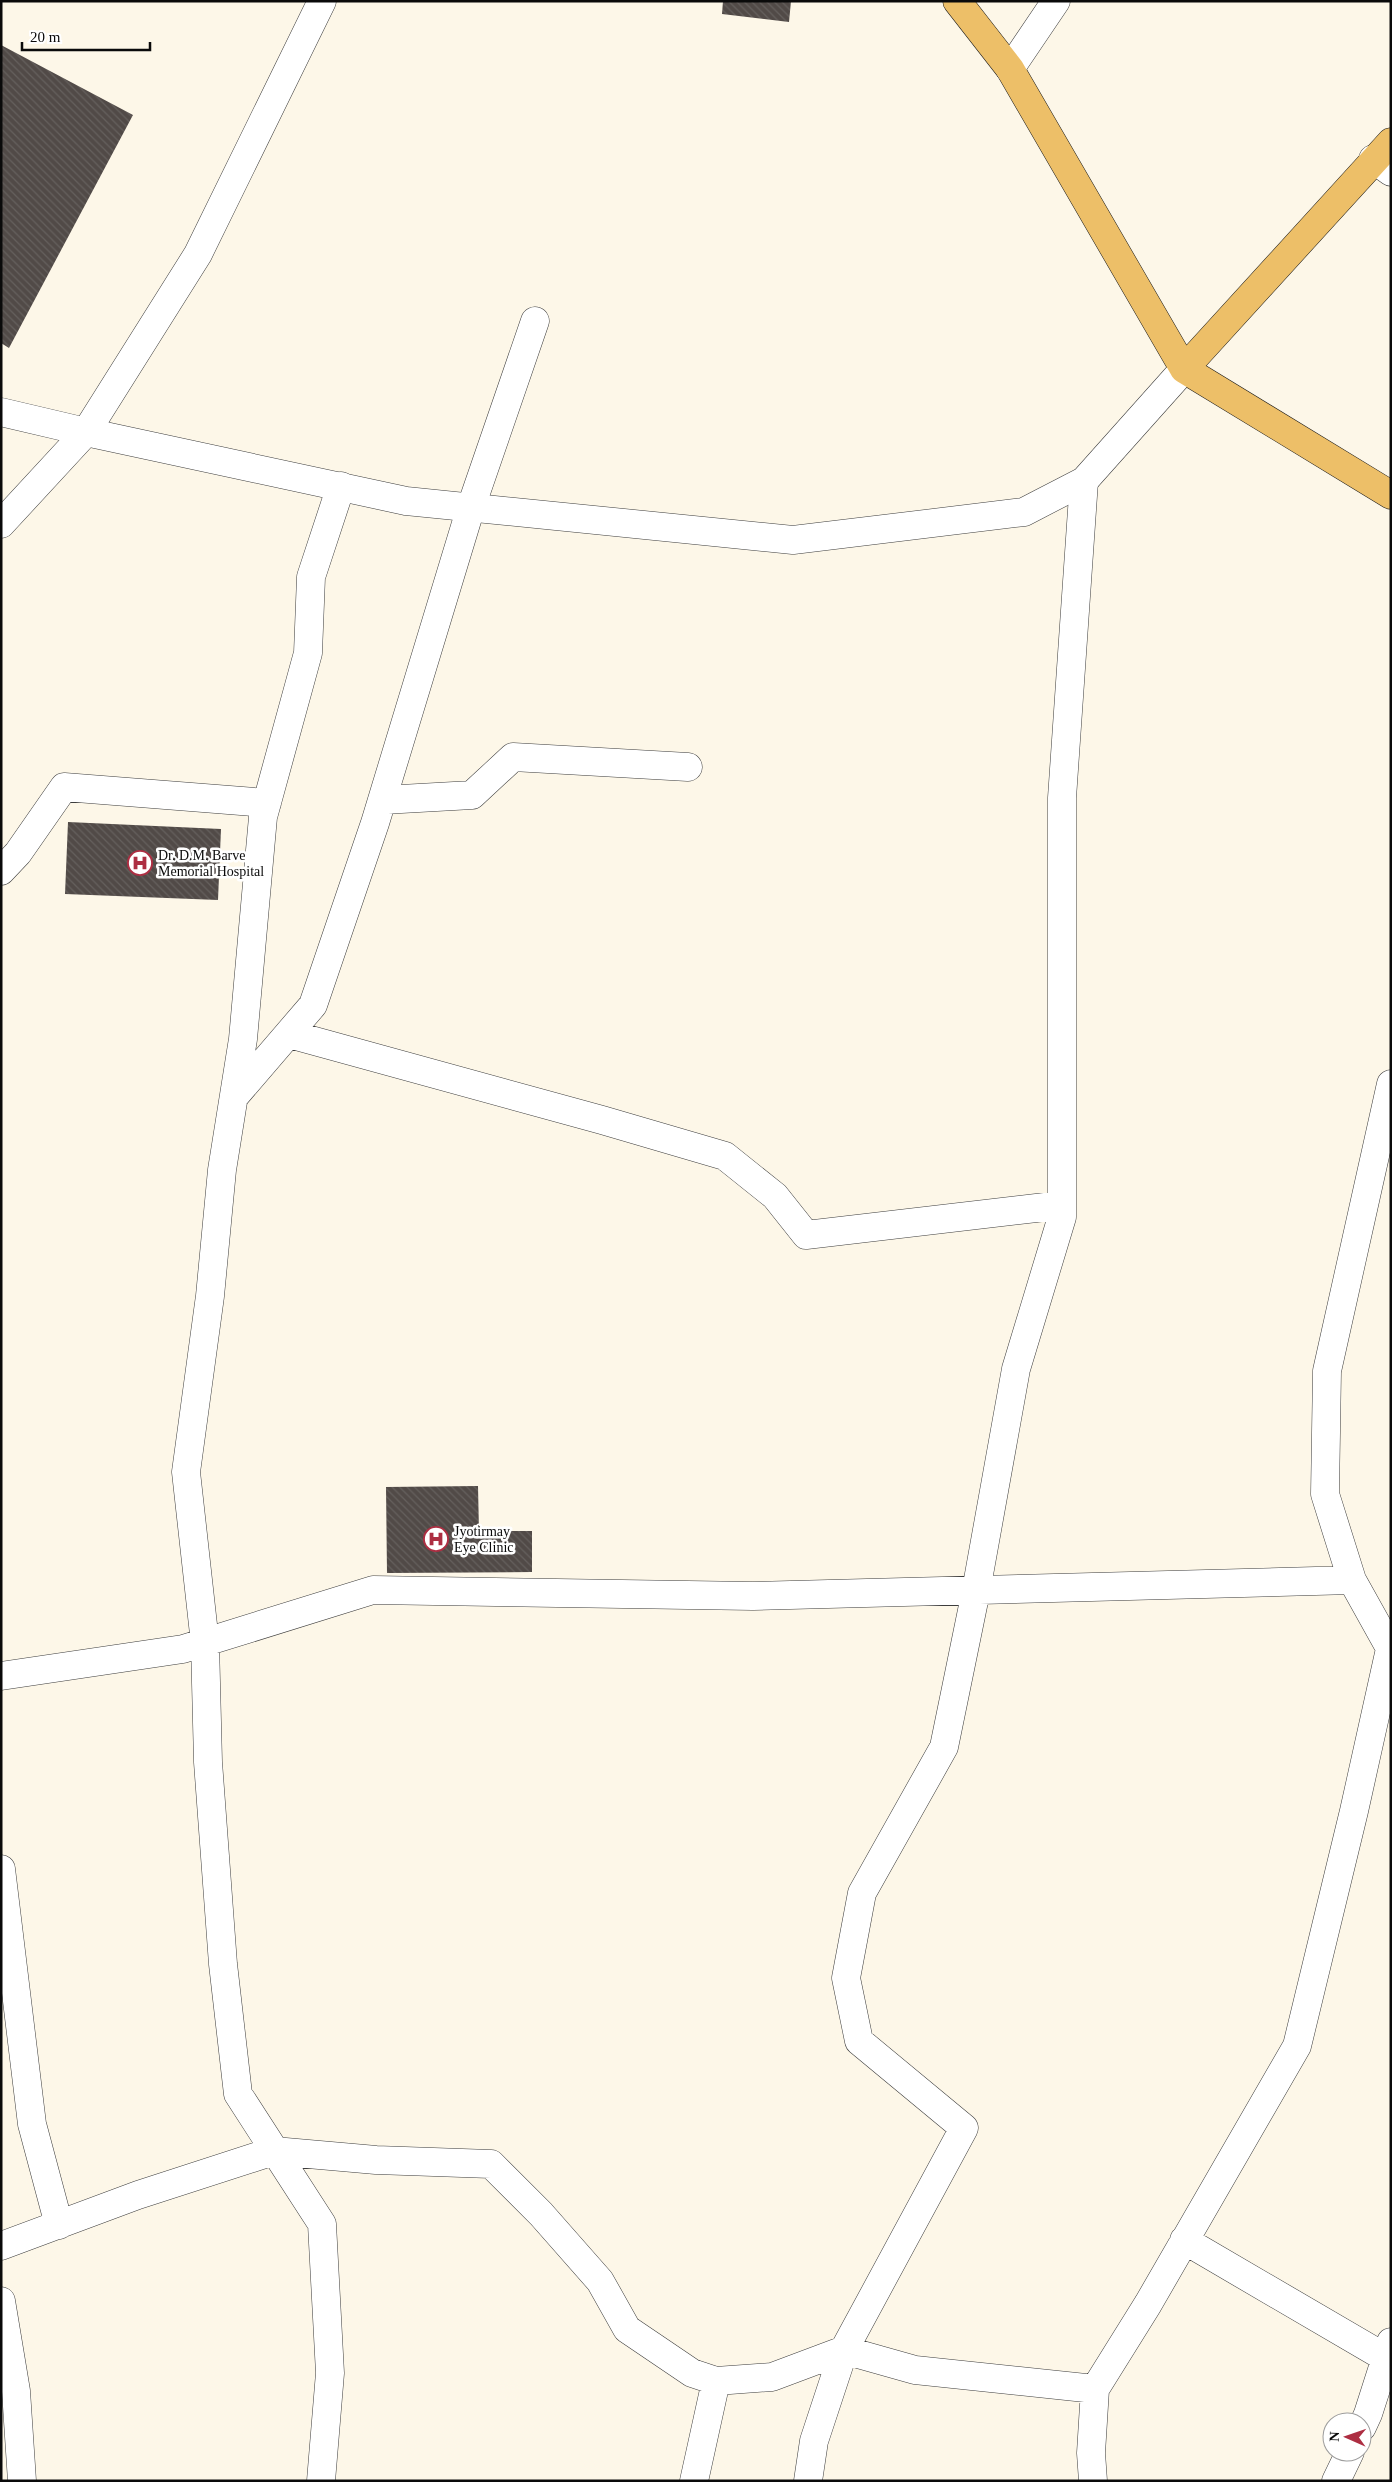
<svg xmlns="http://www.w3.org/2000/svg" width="1392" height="2482" viewBox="0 0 1392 2482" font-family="Georgia,serif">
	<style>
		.building { fill: url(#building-back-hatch) }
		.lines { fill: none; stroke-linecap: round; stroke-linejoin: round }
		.minor-casing { stroke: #3d3d3d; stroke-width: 29 }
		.tertiary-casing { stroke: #3d3d3d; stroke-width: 29 }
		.primary-casing { stroke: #1b1b1b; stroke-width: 29 }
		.minor { stroke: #fff; stroke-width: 28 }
		.tertiary { stroke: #fff; stroke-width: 28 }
		.primary { stroke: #edbf68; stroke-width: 28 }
		.labels { text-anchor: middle; stroke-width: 5; stroke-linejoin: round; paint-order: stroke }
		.poi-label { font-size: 14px; fill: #0a0a0a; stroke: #fff; text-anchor: start }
	</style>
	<defs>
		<pattern id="building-back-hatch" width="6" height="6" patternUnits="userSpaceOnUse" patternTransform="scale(1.25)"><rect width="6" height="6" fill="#514a47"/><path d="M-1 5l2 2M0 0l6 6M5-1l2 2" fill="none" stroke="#65605d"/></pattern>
	</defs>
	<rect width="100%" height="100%" fill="#fdf7e8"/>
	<path class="building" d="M723,1H791L789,22L722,14Z
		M1,45L133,115L9,348L1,343Z
		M68,822L221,829L218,900L65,894Z
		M478,1486L479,1531H532V1572L387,1573L386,1487Z"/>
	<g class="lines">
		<defs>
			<path id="minor" d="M1010,69L1056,1
				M1373,159L1391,172
				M1,412L86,432
				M383,800L472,795L513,757L688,767
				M1,871L18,853L64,787L267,803
				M289,1034L602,1120L725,1156L775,1196L806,1235L1062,1205
				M1391,1084L1327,1371L1325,1494L1352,1580L1391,1650
				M234,1097L313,1005L375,823L471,507L535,321
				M1,1676L183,1649L373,1590L753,1596L1352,1580
				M1,1869L32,2124L59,2225
				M1184,2240L1391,2361
				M1,2246L138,2195L274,2151L376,2160L491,2164L541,2214L600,2281L627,2329L692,2373L716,2381L772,2377L844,2350L915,2370L1095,2389
				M1,2301L16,2391L22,2481
				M1362,2427L1368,2414L1391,2342
				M321,2481L330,2373L322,2224L238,2094L223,1964L208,1762L205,1643L186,1472L210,1296L222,1170L243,1039L263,817L308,653L311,577L341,486
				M694,2481L716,2381
				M808,2481L814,2441L844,2350L964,2128L859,2041L846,1978L862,1893L944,1747L976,1591L1016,1369L1062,1217V798L1084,481
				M1093,2481L1091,2453L1095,2389L1148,2304L1297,2046L1354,1811L1390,1649
				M1336,2481L1350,2452"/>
			<path id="tertiary" d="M86,432L198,254L322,1
				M1,524L86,432L406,501L793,540L1024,512L1084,481L1184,369"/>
			<path id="primary" d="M957,1L1010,69L1184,369L1391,495
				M1184,369L1391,142"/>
		</defs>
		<use href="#minor" class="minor-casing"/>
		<use href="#tertiary" class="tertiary-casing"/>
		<use href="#primary" class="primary-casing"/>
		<use href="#minor" class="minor"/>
		<use href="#tertiary" class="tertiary"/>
		<use href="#primary" class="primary"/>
	</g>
	<defs>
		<symbol id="hospital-ring" viewBox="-11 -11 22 22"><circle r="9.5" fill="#fff" stroke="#ad2e42" stroke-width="1.5"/><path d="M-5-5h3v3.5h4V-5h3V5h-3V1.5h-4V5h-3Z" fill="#ad2e42"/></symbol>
	</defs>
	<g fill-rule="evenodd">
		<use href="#hospital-ring" x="126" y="849" width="28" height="28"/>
		<use href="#hospital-ring" x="422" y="1525" width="28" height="28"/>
	</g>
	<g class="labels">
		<g class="poi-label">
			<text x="158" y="860">Dr. D.M. Barve<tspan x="158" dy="16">Memorial Hospital</tspan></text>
			<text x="454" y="1536">Jyotirmay<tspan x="454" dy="16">Eye Clinic</tspan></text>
		</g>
	</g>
	<rect width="1392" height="2482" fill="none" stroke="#0a0a0a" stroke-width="5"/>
	<g transform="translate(1347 2437) rotate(272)"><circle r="24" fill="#ffffff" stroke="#9d9d9d"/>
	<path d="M0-4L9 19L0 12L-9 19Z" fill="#ad2e42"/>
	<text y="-8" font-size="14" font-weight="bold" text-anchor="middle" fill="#0a0a0a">N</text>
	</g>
	<path d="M22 42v8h128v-8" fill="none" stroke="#0a0a0a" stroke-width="2.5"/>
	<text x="30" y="42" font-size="15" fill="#0a0a0a" stroke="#ffffff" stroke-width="4" paint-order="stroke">20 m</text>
</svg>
